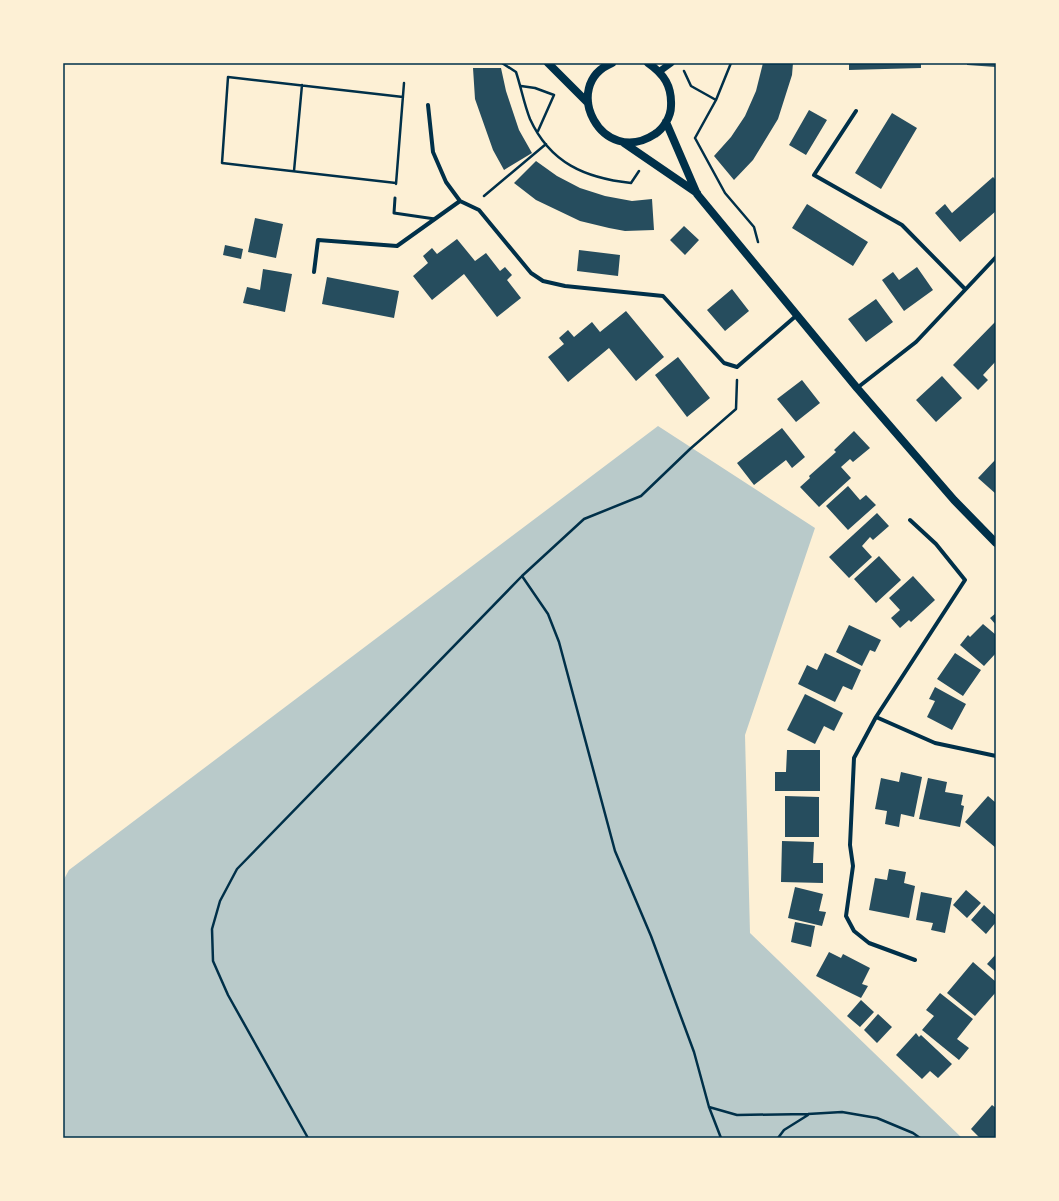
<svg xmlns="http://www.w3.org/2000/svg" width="1059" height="1201" viewBox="0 0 1059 1201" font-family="Commissioner,sans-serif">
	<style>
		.green { fill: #b9caca }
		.building { fill: #264d5e }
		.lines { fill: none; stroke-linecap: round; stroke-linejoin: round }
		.path { stroke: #003049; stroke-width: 2.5 }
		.service { stroke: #003049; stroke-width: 3 }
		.minor { stroke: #003049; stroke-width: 4 }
		.tertiary { stroke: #003049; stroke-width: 7 }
		.secondary { stroke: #003049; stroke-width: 8 }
		.neatline { fill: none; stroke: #003049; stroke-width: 1.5 }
	</style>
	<rect width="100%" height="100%" fill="#fdf0d5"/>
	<path class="green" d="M658,426L815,528L745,735L750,933L962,1138H63V881L69,870Z"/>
	<path class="building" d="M763,63H793L792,75L778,119L753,160L734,180L714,156L731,137L745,116L756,91Z
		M849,63H921V68L849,70Z
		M967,63H996V67L967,65Z
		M473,68H501L506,91L519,130L532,153L504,170L493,150L475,99Z
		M809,110L827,120L806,155L789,145Z
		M892,113L917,128L881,189L855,173Z
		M536,161L557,176L580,188L605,196L632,201L652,199L654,230L625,231L609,228L580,221L536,200L514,183Z
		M993,177L996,180V211L960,242L935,213L945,204L952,213Z
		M807,204L868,242L853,266L792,228Z
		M255,218L283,224L276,258L248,252Z
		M684,226L699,240L685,255L670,240Z
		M457,239L475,261L486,253L500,271L505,267L512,275L507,280L521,298L497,317L464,274L432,300L413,276L428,263L423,256L432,248L437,254Z
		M225,245L243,249L241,259L223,255Z
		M579,250L620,255L618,276L577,271Z
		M917,267L933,290L904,311L882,280L893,272L899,280Z
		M263,269L292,274L285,312L243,303L247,287L260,290Z
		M327,277L399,291L394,318L322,304Z
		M732,289L749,311L725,331L707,310Z
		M876,299L893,322L866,342L848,319Z
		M626,311L664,357L636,381L609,348L568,382L548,357L564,344L559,338L568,330L574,337L592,322L600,332Z
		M996,321V361L983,375L988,380L978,390L953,365Z
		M678,357L710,398L687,417L655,375Z
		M942,376L962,398L936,422L916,400Z
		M802,380L820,403L796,422L777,399Z
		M782,428L805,457L792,468L786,460L754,485L737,463Z
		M854,431L870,448L853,462L850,459L841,467L851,478L819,507L800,487L810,478L809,476L836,452L834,450Z
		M996,459V494L978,478Z
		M848,486L860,500L866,495L876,505L848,530L826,506Z
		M877,513L889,526L873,540L870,537L862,546L872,557L849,578L829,557Z
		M879,556L901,580L876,603L854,579Z
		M913,576L935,600L911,622L909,620L900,628L891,618L900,610L889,598Z
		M996,613V625L990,618Z
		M983,624L996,635V653L984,666L960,645L968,635L970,637Z
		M849,625L881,640L875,652L870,650L862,666L836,652Z
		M825,653L861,670L852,690L843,686L835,702L798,684L807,665L817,670Z
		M955,653L981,670L963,696L937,679Z
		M935,687L966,704L952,730L927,717L935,701L929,699Z
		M805,694L843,713L834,731L824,726L815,744L787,730Z
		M787,750H820V791H775V772H786Z
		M901,772L922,777L914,817L901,814L899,827L885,824L887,811L875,809L881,778L899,782Z
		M928,778L947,782L945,792L963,795L961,805L964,806L960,827L919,819Z
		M785,796L819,797V837H785Z
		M988,796L996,803V848L965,822Z
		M782,841L814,842L813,863H823V883L781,882Z
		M889,869L906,872L904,883L915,886L909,918L869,910L875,878L887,880Z
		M795,887L823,894L819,911L826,912L822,926L788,918Z
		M966,890L981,903L967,918L953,905Z
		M921,892L952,898L945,933L931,930L933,923L916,920Z
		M984,905L996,916V922L986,934L971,920Z
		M795,922L815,926L811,947L791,942Z
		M829,952L841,958L843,954L870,968L862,984L868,986L861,998L816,976Z
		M996,954V972L987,964Z
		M973,962L996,982V992L975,1016L947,993Z
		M940,993L973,1019L957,1039L969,1048L959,1060L922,1030L934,1016L926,1010Z
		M861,1000L874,1012L860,1027L847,1016Z
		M878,1014L892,1027L877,1043L864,1030Z
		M916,1033L919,1037L921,1035L952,1064L938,1078L930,1071L922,1079L896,1055Z
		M992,1105L996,1108V1138H980L971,1129Z"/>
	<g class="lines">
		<path class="path" d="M502,63L516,72C521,87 524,104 530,119C550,163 585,178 631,183L639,171
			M684,71L691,86L716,100
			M521,86L535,88L554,95L538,131
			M695,138L725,193L754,227L758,242
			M695,138L716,100L731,63
			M294,171L302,85
			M396,183L222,163L228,77L403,97
			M396,184L404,83
			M484,196L546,144
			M522,576L548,614L559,642L615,851L651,936L694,1052L709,1107L721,1138
			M709,1107L737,1115L808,1114L842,1112L877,1118L913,1133L920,1138
			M308,1138L228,995L213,961L212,929L220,901L237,869L522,576L584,519L641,496L690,449L736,409L737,380
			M778,1138L784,1130L808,1115"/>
		<path class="service" d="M395,198L394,213L435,219"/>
		<path class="minor" d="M428,105L433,152L446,182L460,201
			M856,111L814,175L902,225L965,289
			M314,272L318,240L397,246L460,201L479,210L531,273L543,281L565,286L663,296L724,363L737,367L797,315
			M857,388L916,342L996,257
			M910,520L936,544L965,580L876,717L854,758L850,845L853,866L846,916L854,931L869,943L915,960
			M876,717L935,743L996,756"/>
		<path class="tertiary" d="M660,71L671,63"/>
		<path class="secondary" d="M548,63L588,103
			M612,63C559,85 602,169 655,134C663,129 671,117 671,106C672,86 664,74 648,63
			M666,122L697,194L857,388L954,500L996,543
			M624,143L697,193"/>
	</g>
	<rect width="1059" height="1201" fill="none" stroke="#fdf0d5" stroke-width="128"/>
	<rect x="64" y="64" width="931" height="1073" class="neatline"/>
</svg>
